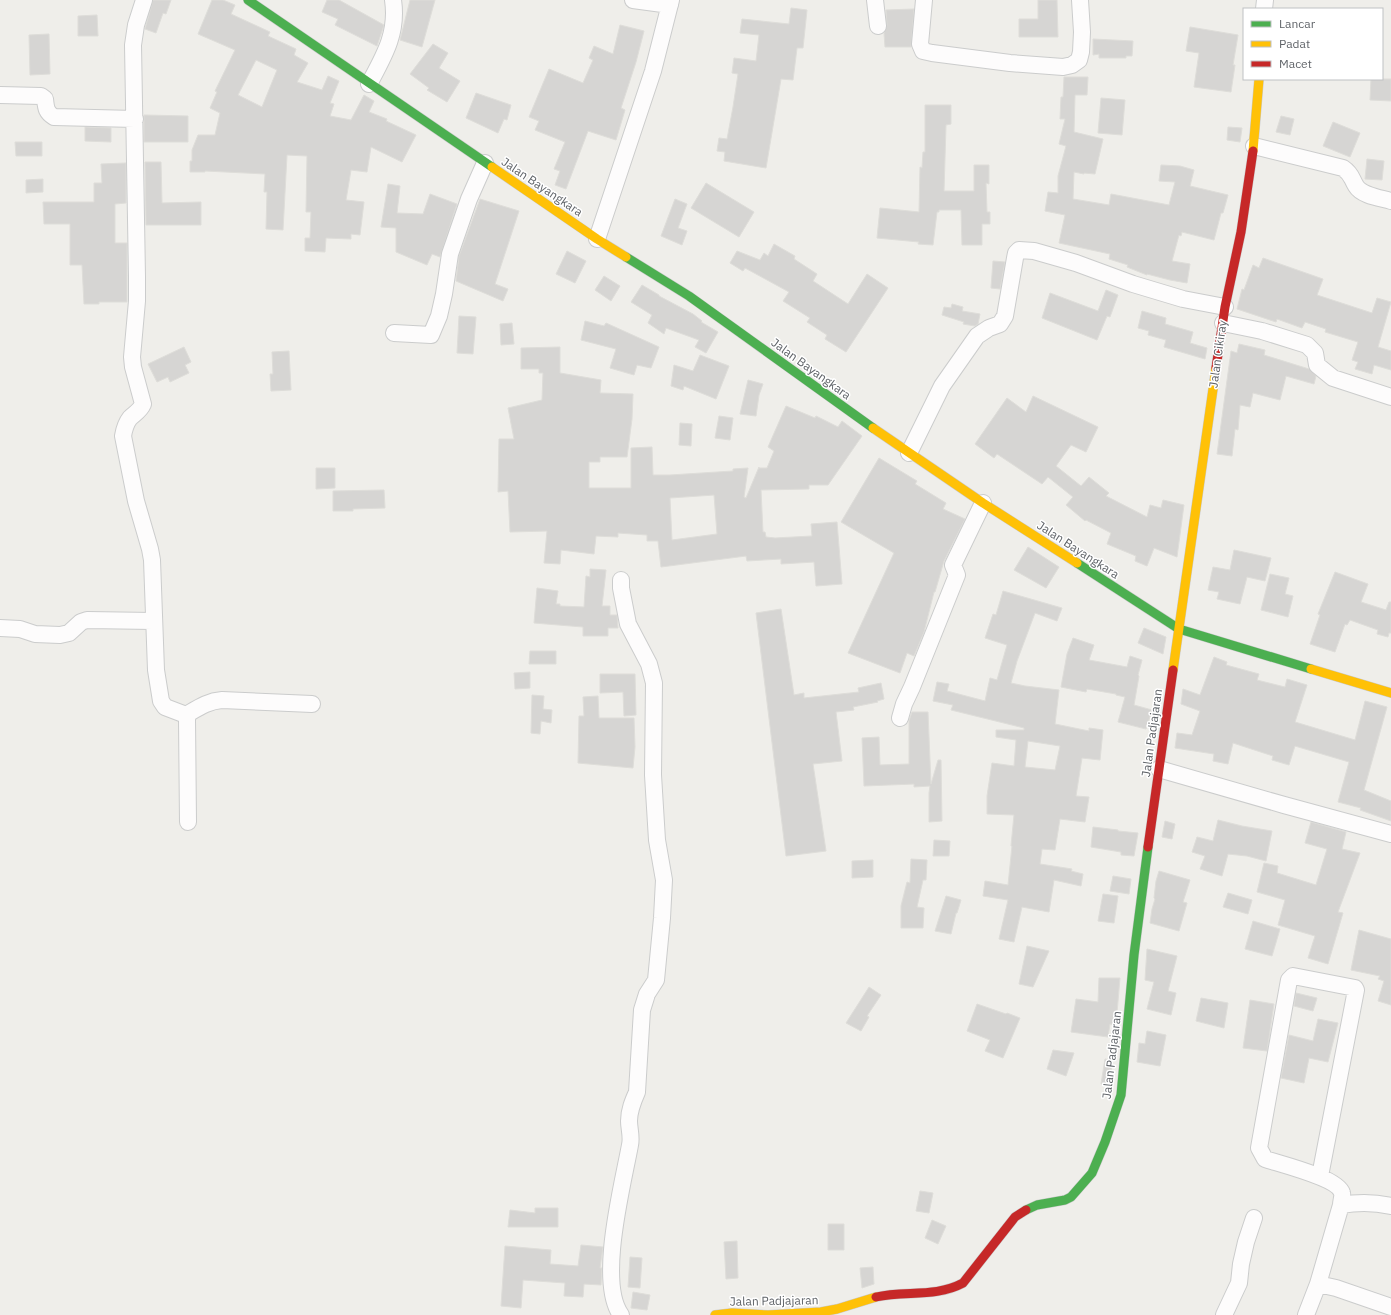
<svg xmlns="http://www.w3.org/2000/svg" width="1391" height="1315" viewBox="0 0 1391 1315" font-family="'IBM Plex Sans',sans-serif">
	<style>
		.building { fill: #d6d5d3; stroke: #deddd9; fill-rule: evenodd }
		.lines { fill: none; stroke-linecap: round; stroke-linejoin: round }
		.street-casing { stroke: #cbcccc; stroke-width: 18 }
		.fast-casing { stroke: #cacacb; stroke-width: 10 }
		.slow-casing { stroke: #cacacb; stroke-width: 10 }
		.jam-casing { stroke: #cacacb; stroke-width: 10 }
		.street { stroke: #fdfcfc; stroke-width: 16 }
		.fast { stroke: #4caf50; stroke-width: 9 }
		.slow { stroke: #ffc107; stroke-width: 9 }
		.jam { stroke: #c62828; stroke-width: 9 }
		.labels { text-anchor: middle; stroke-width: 3; stroke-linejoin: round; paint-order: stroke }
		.street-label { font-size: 12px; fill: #5f6368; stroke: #fff }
	</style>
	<rect width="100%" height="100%" fill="#efeeea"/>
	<path class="building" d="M153,0H171L166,14L163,13L156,33L145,29Z
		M212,0H223L235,5L231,14L270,32L268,36L296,49L294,55L308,63L297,82L322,90L328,76L339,81L330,103L334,104L330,116L351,120L364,95L374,101L369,112L387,119L386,121L416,135L402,162L371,147L367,172L351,170L346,200L364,202L360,235L351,234V239L326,238L325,252L305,251V238H310L311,212H306L307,156L287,155L283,230L266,229L267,192H264L265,174L205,171V172H190V161H192V150L198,135H215L220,113L210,108L217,92L215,91L235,50L198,34ZM256,60L277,70L262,107L238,95Z
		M327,0H339L384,25L377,46L335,25L338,19L322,12Z
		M410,0H435L422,47L400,40Z
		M1038,0H1057L1058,37H1019V19H1038Z
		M791,8L807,10L803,48H797L793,80L781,79L766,168L724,161L725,152L717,151L719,138L727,139L733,107L738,74L732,73L734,58L756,61L759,35L740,33L742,19L789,24Z
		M914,9L911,47H885L884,33L887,25L886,10Z
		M97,15L98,36H78V16Z
		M620,25L644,31L636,62L621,108L625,110L616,140L588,131L566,189L555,185L560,171L554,169L565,142L535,130L539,121L529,117L549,69L583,83L593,60L589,58L594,46L613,54Z
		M1190,27L1238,35L1233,65H1235L1231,92L1194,87L1199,53L1186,51Z
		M49,34L50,74L30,75L29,35Z
		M1093,39L1133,41L1132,56H1126V58H1099V54L1093,55Z
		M433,44L448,53L439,68L460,81L447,102L427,90L429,88L410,74Z
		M1064,77H1088L1087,95H1075L1074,132L1103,139L1095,174L1084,173V174L1074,172L1073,199L1109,205L1111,194L1169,205L1175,182L1159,181L1161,165L1180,166L1194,170L1190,186L1228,195L1223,213H1221L1214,240L1182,232L1181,236L1179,235L1172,261L1190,264L1187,283L1170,280L1147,274V275L1127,267L1128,265L1109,259L1110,254L1059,243L1065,215L1045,211L1048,192L1058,193V176L1066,146L1059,144L1065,119H1060L1061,97H1063Z
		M1371,79H1391V101L1370,100Z
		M476,93L511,105L507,120L504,119L498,133L466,118Z
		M1101,98L1125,100L1122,135L1098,133Z
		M925,105H951V124L946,125L944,191H974V165H989V184L986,183L987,212H990V224H982V245H962L961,210H939V212H937L933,245L918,244L919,242L877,238L880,208L919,212L920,167L922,168L923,152H925Z
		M144,115L188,116V142H144Z
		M1281,116L1294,119L1290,135L1276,132Z
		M1333,122L1360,133L1350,157L1323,146Z
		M85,127L111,128V142L85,141Z
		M1228,127L1242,128L1240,142L1227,140Z
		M15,142H42V156H16Z
		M1367,159L1384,161L1382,180L1365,179Z
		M145,162H161L162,203L201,202V225H146Z
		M126,163V203L115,204V243H127V302H99V304H84L82,265H70V224H44L43,202H94V183H102L101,164Z
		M43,179V192L26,193V180Z
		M706,183L754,212L739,237L691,208Z
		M388,184L400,186L397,213L423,214L430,194L457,204L440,257L432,254L427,265L396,252V228L381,227Z
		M480,199L519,211L495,284L508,289L503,301L456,281L459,256Z
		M675,199L687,204L678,228L687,231L682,245L661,236Z
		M774,244L795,256L794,259L817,274L813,281L848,304L867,274L888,288L846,352L825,339L827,335L807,322L810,318L783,301L789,292L745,268L743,271L730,263L737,251L760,260L764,253L768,256Z
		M567,251L586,261L575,283L556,274Z
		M1263,258L1323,279L1317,295L1372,313L1377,298L1391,302L1378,347L1391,351V370L1374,365L1372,374L1355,369L1358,362L1352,360L1358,342L1325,332L1326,329L1305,322L1302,328L1277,319L1276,322L1237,309L1242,289L1244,290L1253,265L1259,268Z
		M993,261L1005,262L1000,289L991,288Z
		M604,276L620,286L611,301L595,290Z
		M642,285L659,295V296L693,314L702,321L701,322L718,332L706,353L695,347L699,340L666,328L664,334L648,323L652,315L631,302Z
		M1106,290L1118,295L1110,317L1107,316L1097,340L1042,318L1050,293L1098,311Z
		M952,304L963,307L962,311L980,314L978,324L975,326L963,324L964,322L942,315L944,307L951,308Z
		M1142,311L1166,318L1165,324L1193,332L1190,343L1207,348L1205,359L1164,347L1166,340L1148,335L1149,331L1138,328Z
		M459,316L476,317L473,354L457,353Z
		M585,321L604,326L606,323L659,347L651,368L637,365L634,375L610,368L616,349L581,340Z
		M512,323L514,344L501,345L500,324Z
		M1239,344L1265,350L1264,355L1309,369L1316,376L1314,384L1286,376L1280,400L1253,393L1250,407L1240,405L1238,430L1235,429L1232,456L1217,454L1231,351L1237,353Z
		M184,347L191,362L185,365L189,373L170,382L168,377L157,382L148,364Z
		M560,347V373L601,380L600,393L633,394L632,419L627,457H600V462H589V488H631V448L652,447L653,475H670L733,471V469L748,468L744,497L746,498L759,467V468H767L774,451L768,447L786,406L815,418L816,416L838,427L842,421L862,436L828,485H809V489L761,490L763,532H765L766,537L775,538L812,536L811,524L837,522L842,584L816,586L814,562L781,564V559L747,561L746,556L661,567L658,541H647V535L618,533V537L596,536L594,554L561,550L560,564L544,563L547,531L510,532L508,491L498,492L499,439H514L508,408L542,400L543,373H539V369H521V348ZM714,495L717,534L672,540L670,498Z
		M289,351L291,390L271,391L270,374H273L272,352Z
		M700,355L729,366L716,399L684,386L683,390L671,386L674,365L693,371Z
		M748,380L763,384L759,395L756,416L740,414Z
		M1033,396L1098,427L1086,452L1071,445L1056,466L1081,486L1089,477L1109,493L1106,496L1147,517L1150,505L1161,508L1163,500L1184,505L1177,557L1154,548L1147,566L1135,561L1136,556L1107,544L1111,533L1086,520L1085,521L1066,505L1073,497L1048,477L1042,484L997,454L994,458L975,444L1007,398L1026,412Z
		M719,416L733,418L730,440L715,438Z
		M680,423L692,424L691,446L679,445Z
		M879,458L917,481L915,484L946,503L943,509L965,519L944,561L935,592H934L924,632L914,656L907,653L900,673L848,653L894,553L841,522Z
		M316,468H335V488L316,489Z
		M384,490L385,508L353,509V511H333V491Z
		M1028,547L1059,567L1046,588L1014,570Z
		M1234,550L1271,558L1265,581L1247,577L1240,604L1217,599L1219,592L1208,590L1213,567L1230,570Z
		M590,569L606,570L602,606H610V615H617L618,628H608V636H583V627L534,623L537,588L558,591L556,604H560V606L584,607L586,576L590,577Z
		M1335,572L1368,584L1361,602L1386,610L1389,602H1391V633H1389L1388,637L1377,634L1378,630L1350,620L1347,625L1345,624L1335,652L1310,644L1320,615L1318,614Z
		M1270,574L1289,578L1285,594L1293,596L1288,617L1261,610Z
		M1003,591L1062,608L1057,621L1035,613L1017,661L1011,683L1025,686L1059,690L1055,724L1089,731V728L1103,730L1100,760L1082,758L1076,796L1089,797L1085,822L1060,819L1055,850L1042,849L1040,864L1072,869L1071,871L1083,874L1081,886L1054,880L1049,912L1022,907L1014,942L999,939L1008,900L983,896L985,881L1008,885L1012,846H1011L1014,815L987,814V796L992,763L1014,766L1016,740L996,737V730H1024V728L951,710L953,705L933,701L937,682L949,684L947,691L985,701L990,678L997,680L1007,645L985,638L993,614L996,615ZM1028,741L1060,746L1055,770L1025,767Z
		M781,609L794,695L804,693V698L859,692L858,688L881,683L884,699L877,701L878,702L853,707L854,710L836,712L842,761L813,764L826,851L786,856L756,613Z
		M1144,628L1166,637L1163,654L1138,643Z
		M1073,638L1094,645L1089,660L1127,667L1130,656L1142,660L1138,675L1139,676L1134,705L1152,710L1146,729L1118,722L1125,697L1116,695V694L1087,689L1086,692L1061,687L1067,654Z
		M530,651H556V664H529Z
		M1214,657L1227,662L1226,665L1259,674L1257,680L1285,687L1287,679L1307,685L1295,722L1355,740L1365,701L1387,707L1364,790L1391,801V821L1360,810L1361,808L1338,802L1349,762L1295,746L1289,765L1272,760L1273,756L1233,743L1228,764L1213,761L1214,754L1175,748L1177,733L1192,735L1200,711L1181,704L1183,689L1200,695Z
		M530,672V688L515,689L514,673Z
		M600,674H635L636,715L624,716L623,692L600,693Z
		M532,695L544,696L543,709L552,710L551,723L541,721L540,734L531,733Z
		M598,696L599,718H634L635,747L633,768L578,763L579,716H584L583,697Z
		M912,712H928L931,784L938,760H941L942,821L929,822V793L930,786L914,787V784L864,786L862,738L879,737L880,765L909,764V721Z
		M1218,820L1242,826L1272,831L1266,861L1247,856L1228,854L1222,876L1200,869L1205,856L1192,852L1197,837L1213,841Z
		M1165,821L1175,824L1172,839L1162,837Z
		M1311,822L1346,832L1342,849L1360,853L1338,912L1343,913L1328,964L1308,958L1315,936L1278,925L1285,900L1257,892L1264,863L1278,866L1277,873L1316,885L1327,849L1305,843Z
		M1093,827L1118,830V831L1138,833L1134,856L1121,855V852L1091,847Z
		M934,840L950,841L949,856H933Z
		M911,859L927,860L926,880H923L917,907L924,908L923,928H901V906L907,882L910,883Z
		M873,860V877L852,878V861Z
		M1159,871L1190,880L1183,902L1187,903L1179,931L1150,923L1152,909L1155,899L1154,898L1156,881Z
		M1113,876L1131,879L1129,894L1110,891Z
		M1228,893L1252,900L1248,914L1223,907Z
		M1103,894L1118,896L1114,923L1098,921Z
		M946,896L961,900L957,913H956L951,934L935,931Z
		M1253,921L1280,929L1272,956L1245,949Z
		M1359,930L1391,939V1005L1378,1001L1384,981L1378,979L1380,976L1351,970Z
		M1027,946L1049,951L1033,987L1019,984Z
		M1147,949L1177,956L1168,991L1176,993L1171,1015L1147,1009L1154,982L1145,980Z
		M1099,978H1120L1116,1025L1110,1024L1108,1037L1071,1032L1076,999L1098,1002Z
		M869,987L881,995L867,1016L869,1017L861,1031L846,1023Z
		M1296,993L1317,998L1313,1011L1294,1006Z
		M1201,998L1228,1003L1224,1028L1196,1021Z
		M1250,1000L1274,1004L1267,1051L1243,1048Z
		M977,1004L1006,1014L1007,1013L1020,1018L1003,1058L985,1051L990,1040L967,1031Z
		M1318,1019L1338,1023L1328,1062L1309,1058L1304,1083L1281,1078L1289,1035L1313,1041Z
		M1147,1031L1166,1035L1160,1066L1137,1062L1139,1043L1145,1044Z
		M1053,1050L1074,1053L1066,1076L1047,1069Z
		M1105,1059L1112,1060L1110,1085L1101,1084Z
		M920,1191L933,1193L929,1213L916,1211Z
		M535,1208H558V1227H508L510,1210L535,1213Z
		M932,1220L946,1226L938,1244L925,1238Z
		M828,1224H844V1250H828Z
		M737,1241L738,1278L726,1279L724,1242Z
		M581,1245L603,1247L600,1268H602L601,1285L584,1284L583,1297L564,1296L565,1283L523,1280L521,1308L501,1306L505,1246L551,1250L550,1264L578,1266Z
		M630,1257L642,1258L640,1288L628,1287Z
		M873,1267L874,1284L862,1288L860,1268Z
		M633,1292L650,1295L647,1310L631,1308Z"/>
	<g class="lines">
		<defs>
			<path id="street" d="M144,0L136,25L133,45L137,277V301L132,357L133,367L143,404C140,411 135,413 130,418C126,423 124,430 123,436L136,501L150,549L152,560L156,670L161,701L165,707L186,715L187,719L188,822
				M633,0L670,5
				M875,0L878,26
				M924,0L920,44L923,51L932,53L1010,63L1063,67L1072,65L1079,60L1081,52L1082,32L1080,0
				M1264,9L1265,0
				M369,84C384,56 398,33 393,0
				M0,95L41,96L45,99C46,108 46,112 54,117L135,119
				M1254,146L1343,168C1352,174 1351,178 1356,186C1362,196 1381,198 1391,201
				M597,239L653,71L671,0
				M1223,323L1262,331L1307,345L1315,353L1317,365L1333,378L1391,397
				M394,333L431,335L439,316L444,294L450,254L469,199L485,163
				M909,453L942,386L977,336L989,328L1000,324L1005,316L1015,258L1016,253L1019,250L1034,251L1076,263L1133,284L1183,299L1225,307
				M621,580V588L628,624L649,664L654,683L653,775L657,840L664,880L662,918L656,980L647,994L642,1010L637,1092C633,1101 629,1110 629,1121C629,1129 632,1137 630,1145C623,1184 597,1282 621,1315
				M0,628L20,629L35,634L60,635L69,633L81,622L87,620L153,621
				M186,715C198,708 208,701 222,700L312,704
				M900,718L904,704L912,687L957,575L953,565L983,503
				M1159,769L1284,805L1391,834
				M1320,1176L1356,990L1355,988L1293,976L1289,980L1259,1148L1265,1159C1280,1164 1338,1178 1342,1193C1343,1196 1341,1201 1341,1205L1318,1284L1336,1288L1391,1307
				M1341,1205C1358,1202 1374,1202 1391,1206
				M1224,1315L1239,1283L1241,1264L1246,1242L1254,1218
				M1306,1315L1318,1284"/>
			<path id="fast" d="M248,0L492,167
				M626,257L689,296L873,428
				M1077,563L1179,629L1311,669
				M1026,1210L1037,1205L1065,1200L1071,1197L1092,1173L1105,1142L1121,1095L1134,955L1148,847"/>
			<path id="slow" d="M1253,151L1259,79
				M492,167L597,239L626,257
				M873,428L983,503L1077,563
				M1311,669L1391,693
				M1173,670L1216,368
				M715,1315L732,1313L768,1315L821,1312L837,1309L876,1297"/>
			<path id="jam" d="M1216,368L1225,307L1241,232L1253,151
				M1148,847L1173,670
				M876,1297C905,1290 935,1298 963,1283L1015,1217L1026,1210"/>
		</defs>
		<use href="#street" class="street-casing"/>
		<use href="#fast" class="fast-casing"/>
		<use href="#slow" class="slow-casing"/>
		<use href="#jam" class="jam-casing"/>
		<use href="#street" class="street"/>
		<use href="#fast" class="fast"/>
		<use href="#slow" class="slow"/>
		<use href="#jam" class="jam"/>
	</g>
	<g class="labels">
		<g class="street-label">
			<text transform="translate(542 187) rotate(34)" y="4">Jalan Bayangkara</text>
			<text transform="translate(1218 354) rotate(-82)" y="4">Jalan Cikiray</text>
			<text transform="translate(811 369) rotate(36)" y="4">Jalan Bayangkara</text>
			<text transform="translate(1078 550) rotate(33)" y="4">Jalan Bayangkara</text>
			<text transform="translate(1152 733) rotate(-82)" y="4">Jalan Padjajaran</text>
			<text transform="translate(1112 1055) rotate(-83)" y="4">Jalan Padjajaran</text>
			<text transform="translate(774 1301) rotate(-1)" y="4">Jalan Padjajaran</text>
		</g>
	</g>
	<rect x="1243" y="8" width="140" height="72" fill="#ffffff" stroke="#bfc1c3"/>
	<rect x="1251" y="21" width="20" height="6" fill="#4caf50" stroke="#bfc1c3"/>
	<text x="1279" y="28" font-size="12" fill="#5f6368">Lancar</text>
	<rect x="1251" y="41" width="20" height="6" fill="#ffc107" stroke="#bfc1c3"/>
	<text x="1279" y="48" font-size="12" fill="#5f6368">Padat</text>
	<rect x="1251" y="61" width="20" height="6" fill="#c62828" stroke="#bfc1c3"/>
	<text x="1279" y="68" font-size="12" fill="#5f6368">Macet</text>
</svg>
